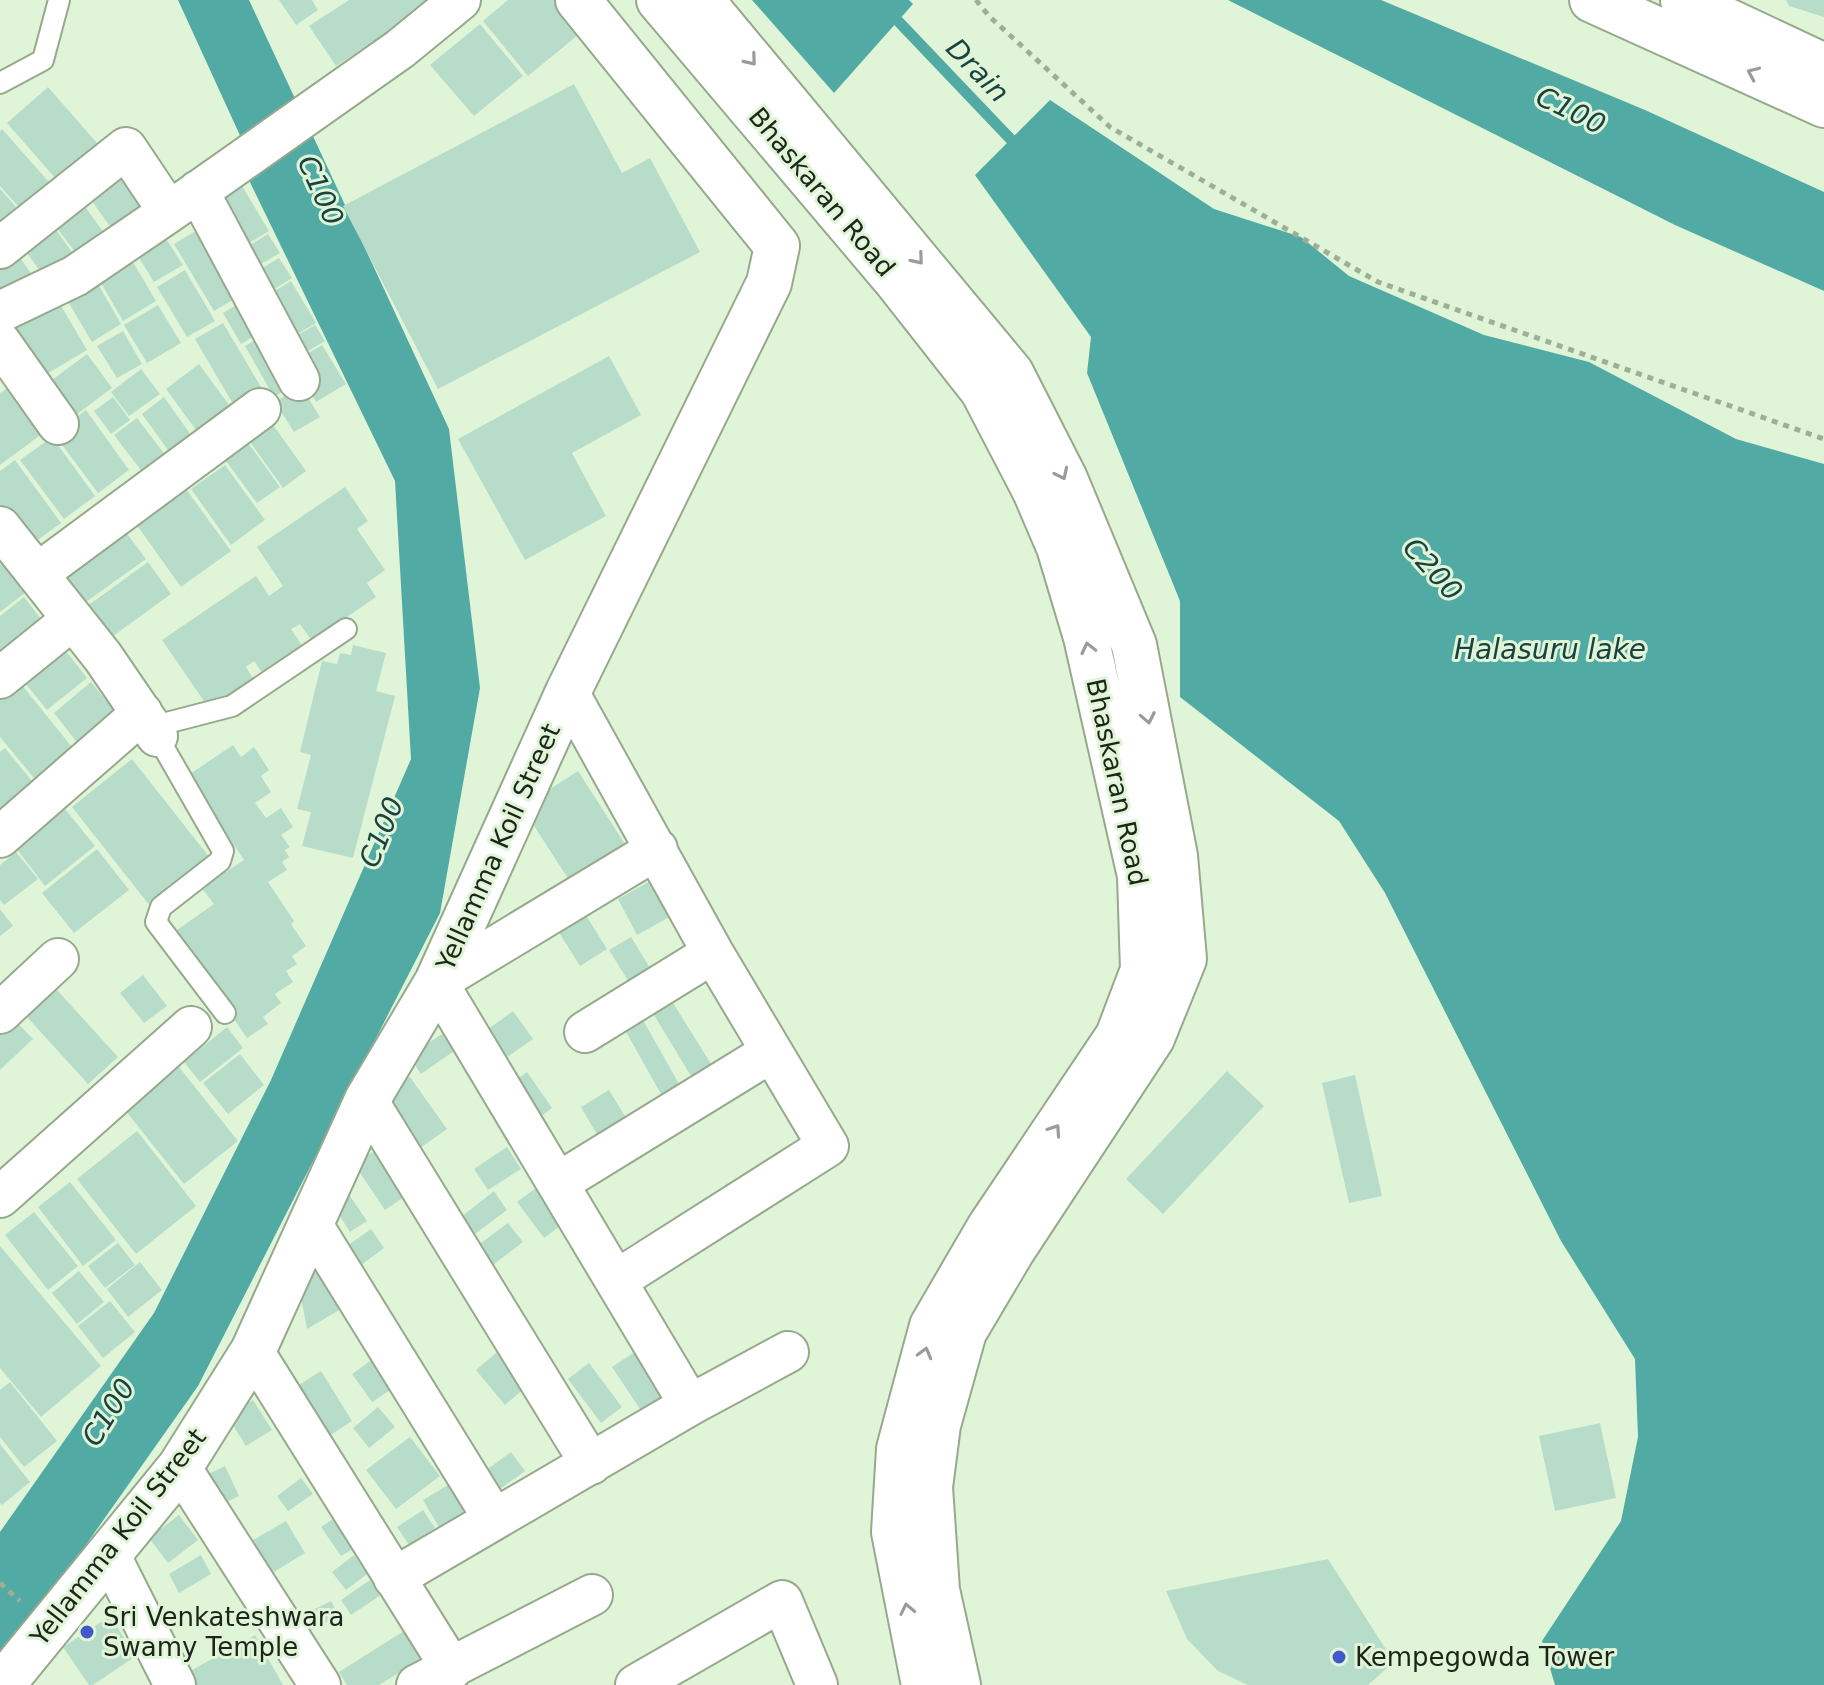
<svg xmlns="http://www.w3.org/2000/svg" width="1824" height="1685" viewBox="0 0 1824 1685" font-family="'DejaVu Sans',sans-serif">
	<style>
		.water { fill: #52aaa5 }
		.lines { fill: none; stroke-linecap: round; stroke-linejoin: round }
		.stream { stroke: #52aaa5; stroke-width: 11 }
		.building { fill: #b8dcca }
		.lane-casing { stroke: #96a98d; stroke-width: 24 }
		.street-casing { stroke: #96a98d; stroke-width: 44 }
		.secondary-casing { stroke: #96a98d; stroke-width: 48 }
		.path { stroke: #9eaf97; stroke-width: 5; stroke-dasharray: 6 6; stroke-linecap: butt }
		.lane { stroke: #fff; stroke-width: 20 }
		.street { stroke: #fff; stroke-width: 40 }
		.secondary { stroke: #fff; stroke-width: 44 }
		.oneway { stroke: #999d98 }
		.poi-dot { fill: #4457cb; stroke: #e0f5d7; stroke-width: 3 }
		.labels { text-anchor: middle; stroke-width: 6; stroke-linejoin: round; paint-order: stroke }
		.street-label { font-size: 26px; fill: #1d251a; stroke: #e0f5d7 }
		.poi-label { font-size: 26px; fill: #1d251a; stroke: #e0f5d7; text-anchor: start }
		.water-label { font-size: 28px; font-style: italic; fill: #194240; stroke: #e0f5d7 }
	</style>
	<rect width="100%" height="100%" fill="#e0f5d7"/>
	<path class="water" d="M178,0H249L298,105L243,142Z
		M752,0H909L913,4L834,93Z
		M1228,0H1381L1645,110L1824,192V291L1675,225Z
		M1050,100L1214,209L1301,237L1349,276L1484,335L1589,362L1736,439L1824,464V1685H1555L1542,1641L1621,1521L1638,1437L1635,1359L1561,1241L1385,893L1339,821L1180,697V601L1087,373L1091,337L975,175Z
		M312,134L449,429L480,688L440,913L198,1386L35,1617L0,1659V1532L154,1313L271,1080L411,759L395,481L246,174Z"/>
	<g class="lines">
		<path class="stream" d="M878,0L1018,147"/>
	</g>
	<path class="building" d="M279,0H312L318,10L296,25Z
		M349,0H435L336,66L309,26Z
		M508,0H558L583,31L528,76L483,21Z
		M1786,0H1824V17L1789,6Z
		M480,24L523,76L474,116L430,65Z
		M574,84L622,173L650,158L700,252L438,389L343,206Z
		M48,87L104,151L63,187L7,123Z
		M2,129L56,190L27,216L0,186V131Z
		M127,159L160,204L117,236L84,190Z
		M242,186L269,231L237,250L210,205Z
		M0,189L24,216L0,237Z
		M78,197L110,241L82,261L50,219Z
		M49,220L76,258L46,279L19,242Z
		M206,225L246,292L214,311L174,244Z
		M268,234L280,253L249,271L238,252Z
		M165,237L183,265L154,282L136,253Z
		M14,249L37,282L0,299V259Z
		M130,257L156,301L123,321L97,276Z
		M279,258L292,278L262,297L249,276Z
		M185,270L215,321L187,337L157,287Z
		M94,277L121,324L92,342L64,295Z
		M291,281L316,323L284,342L260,300Z
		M250,297L268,328L241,344L223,313Z
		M57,299L87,350L35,381L5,329Z
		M158,305L181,343L147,363L124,325Z
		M223,323L264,392L236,409L195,339Z
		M315,325L325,341L293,360L283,344Z
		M123,331L142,364L117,378L97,346Z
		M268,333L297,383L274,397L245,346Z
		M322,345L346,384L316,402L293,362Z
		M87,354L112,388L65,423L40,389Z
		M609,356L641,415L572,453L606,516L525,560L458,439Z
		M199,364L229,405L196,430L166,389Z
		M141,369L160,394L129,416L111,392Z
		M16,382L50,428L0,465V393Z
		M301,386L320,417L294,432L275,402Z
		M113,397L130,420L111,434L94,411Z
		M164,397L193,438L171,454L142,414Z
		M86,410L129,470L98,493L54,434Z
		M137,418L166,456L143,473L114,435Z
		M271,422L306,471L283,488L248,439Z
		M52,437L95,496L64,519L20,460Z
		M246,440L280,487L257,503L223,457Z
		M15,460L61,523L27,548L0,512V471Z
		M225,465L265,520L231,545L191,489Z
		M345,487L368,521L357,529L385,570L367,583L376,597L312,641L300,624L291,629L303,647L263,674L254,661L246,667L254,680L210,710L162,640L256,576L269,596L283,586L257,547Z
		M186,489L231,551L181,587L136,524Z
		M125,531L146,559L83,604L62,576Z
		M148,562L171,594L109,639L86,607Z
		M2,563L25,593L0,612V565Z
		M24,597L48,628L0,653V616Z
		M58,641L87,678L47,710L17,673Z
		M353,645L386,653L376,691L395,696L353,858L302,846L311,812L297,809L311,755L300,752L322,661L337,664L340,653L351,655Z
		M13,674L76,752L38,783L0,737V685Z
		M91,682L121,719L83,750L54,713Z
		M233,745L241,757L254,747L269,770L261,776L271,792L255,803L266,818L281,808L293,827L281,835L290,847L285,850L289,857L282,862L287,870L268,882L294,921L291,924L306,946L292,956L297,964L286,971L293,982L275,994L281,1003L263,1017L268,1024L247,1038L174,932L214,904L202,888L244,860L187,776Z
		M5,748L36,786L0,815V752Z
		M132,759L210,858L150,906L72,807Z
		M578,771L632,855L576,891L522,807Z
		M65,809L95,846L45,886L16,848Z
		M97,849L129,890L74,933L42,893Z
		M16,852L38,879L4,905L0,900V865Z
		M654,879L673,915L637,935L618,899Z
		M0,909L13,926L0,936Z
		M582,909L607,949L580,966L555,926Z
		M631,937L653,973L632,987L609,950Z
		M143,975L167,1006L144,1023L120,993Z
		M47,979L118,1057L88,1084L17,1006Z
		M670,998L711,1064L691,1076L651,1010Z
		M513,1011L533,1039L503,1060L483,1033Z
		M12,1017L33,1039L0,1070V1029Z
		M643,1020L679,1084L661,1094L625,1030Z
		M227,1027L243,1048L200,1082L184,1062Z
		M442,1034L454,1051L421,1074L409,1056Z
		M240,1054L264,1085L228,1114L203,1083Z
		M179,1067L238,1141L184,1184L125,1110Z
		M1227,1071L1264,1106L1163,1214L1126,1179Z
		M527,1072L552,1108L532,1123L506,1087Z
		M1355,1075L1382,1196L1349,1203L1322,1083Z
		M410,1077L447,1129L416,1151L378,1099Z
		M609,1090L628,1121L599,1138L581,1107Z
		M137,1131L196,1206L136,1254L77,1179Z
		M507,1147L521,1169L488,1190L474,1169Z
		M376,1150L407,1195L385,1210L354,1164Z
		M70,1182L116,1240L83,1266L38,1207Z
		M536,1188L563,1224L544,1238L517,1202Z
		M494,1191L507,1210L475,1234L461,1217Z
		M348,1193L367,1221L350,1232L332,1204Z
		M34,1212L78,1266L48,1290L5,1235Z
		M508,1223L523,1242L489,1268L474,1248Z
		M371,1229L384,1248L361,1265L347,1246Z
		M118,1243L135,1265L105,1288L88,1266Z
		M0,1246L101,1366L41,1417L0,1368Z
		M320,1261L348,1305L307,1329L299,1287Z
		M140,1262L162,1290L128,1317L107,1289Z
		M79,1271L104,1302L77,1324L52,1293Z
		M110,1301L135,1332L103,1358L78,1326Z
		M503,1347L532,1382L505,1405L476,1370Z
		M636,1351L666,1396L642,1412L612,1367Z
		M373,1359L393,1388L372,1402L352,1374Z
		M589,1363L622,1407L601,1423L568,1379Z
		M321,1371L352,1421L323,1440L291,1390Z
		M10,1382L57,1441L24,1467L0,1437V1390Z
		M253,1400L272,1430L246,1446L227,1416Z
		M378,1407L395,1427L369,1448L353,1428Z
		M1600,1423L1616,1498L1555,1511L1539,1436Z
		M410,1437L440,1476L396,1509L366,1470Z
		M0,1444L30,1482L2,1505L0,1503Z
		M511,1452L525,1471L496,1492L482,1473Z
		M225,1466L239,1496L218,1506L204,1476Z
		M301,1478L313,1494L288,1511L277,1496Z
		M458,1479L474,1506L439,1527L423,1500Z
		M423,1510L435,1528L409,1545L397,1527Z
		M179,1515L198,1540L168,1563L149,1538Z
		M339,1515L359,1545L341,1556L321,1527Z
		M286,1521L305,1553L272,1573L253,1540Z
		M201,1555L211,1574L179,1593L169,1574Z
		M354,1555L367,1574L346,1590L332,1572Z
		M1328,1559L1394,1662L1368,1685H1248L1218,1671L1187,1639L1166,1591Z
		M370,1580L381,1595L351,1615L341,1600Z
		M331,1601L339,1616L300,1636L292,1620Z
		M110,1616L136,1656L93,1685H89L63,1647Z
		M404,1631L421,1659L379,1685H347L339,1672Z
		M255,1635L283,1685H189L183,1675Z"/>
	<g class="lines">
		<defs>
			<path id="lane" d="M0,83L43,60L59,0
				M151,727L232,706L346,629
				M157,736L223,851L220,861L161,907L156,922L225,1013"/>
			<path id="street" d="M198,191L299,380
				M0,248L126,148L169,212
				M0,312L75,276L169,212L400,49L460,0
				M0,342L58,424
				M0,527L103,657L157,736
				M37,574L260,409
				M0,678L73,619
				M568,692L713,953L828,1146L617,1280
				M0,837L142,713
				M657,849L437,982L690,1405
				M0,1013L58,959
				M585,1032L713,953
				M367,1100L591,1464
				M558,1183L771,1052
				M0,1197L191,1027
				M311,1223L494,1519
				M253,1351L452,1669
				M180,1467L320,1685
				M110,1556L175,1685
				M394,1578L690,1405L788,1352
				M417,1685L592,1595
				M636,1685L782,1601L817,1685"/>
			<path id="secondary" d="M659,0L895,279L983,391L1035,491L1059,547L1086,637L1140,876L1143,970L1118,1036L989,1228L932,1326L899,1449L894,1532L924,1685
				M701,0L1011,373L1065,479L1134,645L1175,856L1184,959L1152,1038L1012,1251L964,1332L938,1425L930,1487L937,1590L958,1685
				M1592,0L1824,105
				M1683,0L1824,66
				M2,1685L180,1467L253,1351L367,1100L437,982L568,692L769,283L777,246L578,0"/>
		</defs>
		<use href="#lane" class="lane-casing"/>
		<use href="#street" class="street-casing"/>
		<use href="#secondary" class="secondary-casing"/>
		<path class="path" d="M976,0L989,16L1110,127L1378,282L1824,439
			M0,1583L20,1601"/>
		<use href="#lane" class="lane"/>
		<use href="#street" class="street"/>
		<use href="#secondary" class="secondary"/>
	</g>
	<defs><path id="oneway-chevron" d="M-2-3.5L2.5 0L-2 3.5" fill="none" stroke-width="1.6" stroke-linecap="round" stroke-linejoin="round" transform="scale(2)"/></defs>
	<g class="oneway">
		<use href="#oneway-chevron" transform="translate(751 60) rotate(50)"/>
		<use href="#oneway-chevron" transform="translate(1753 73) rotate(-156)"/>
		<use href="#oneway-chevron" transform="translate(918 259) rotate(50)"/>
		<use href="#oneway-chevron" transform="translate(1062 474) rotate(64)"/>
		<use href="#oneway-chevron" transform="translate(1088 648) rotate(-103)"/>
		<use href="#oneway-chevron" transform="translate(1148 718) rotate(79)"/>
		<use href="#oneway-chevron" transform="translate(1055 1130) rotate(-56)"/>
		<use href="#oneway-chevron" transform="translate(925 1353) rotate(-75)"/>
		<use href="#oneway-chevron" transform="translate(907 1609) rotate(-102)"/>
	</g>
	<g class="poi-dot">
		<circle cx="87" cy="1632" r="8"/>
		<circle cx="1339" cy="1657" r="8"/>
	</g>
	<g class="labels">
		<g class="street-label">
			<text transform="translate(822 192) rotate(50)" y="9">Bhaskaran Road</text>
			<text transform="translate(1117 782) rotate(78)" y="9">Bhaskaran Road</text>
			<text transform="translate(498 847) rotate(-66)" y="9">Yellamma Koil Street</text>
			<text transform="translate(118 1537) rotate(-52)" y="9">Yellamma Koil Street</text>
		</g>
		<g class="poi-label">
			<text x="103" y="1626">Sri Venkateshwara<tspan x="103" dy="30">Swamy Temple</tspan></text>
			<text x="1355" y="1666">Kempegowda Tower</text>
		</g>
		<g class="water-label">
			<text transform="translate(978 70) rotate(46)" y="10">Drain</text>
			<text transform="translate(1571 110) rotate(26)" y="10">C100</text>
			<text transform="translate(321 190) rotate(66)" y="10">C100</text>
			<text transform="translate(1433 569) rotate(48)" y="10">C200</text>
			<text x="1550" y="659">Halasuru lake</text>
			<text transform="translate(381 832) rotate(-68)" y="10">C100</text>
			<text transform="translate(108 1412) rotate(-58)" y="10">C100</text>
		</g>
	</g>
</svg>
